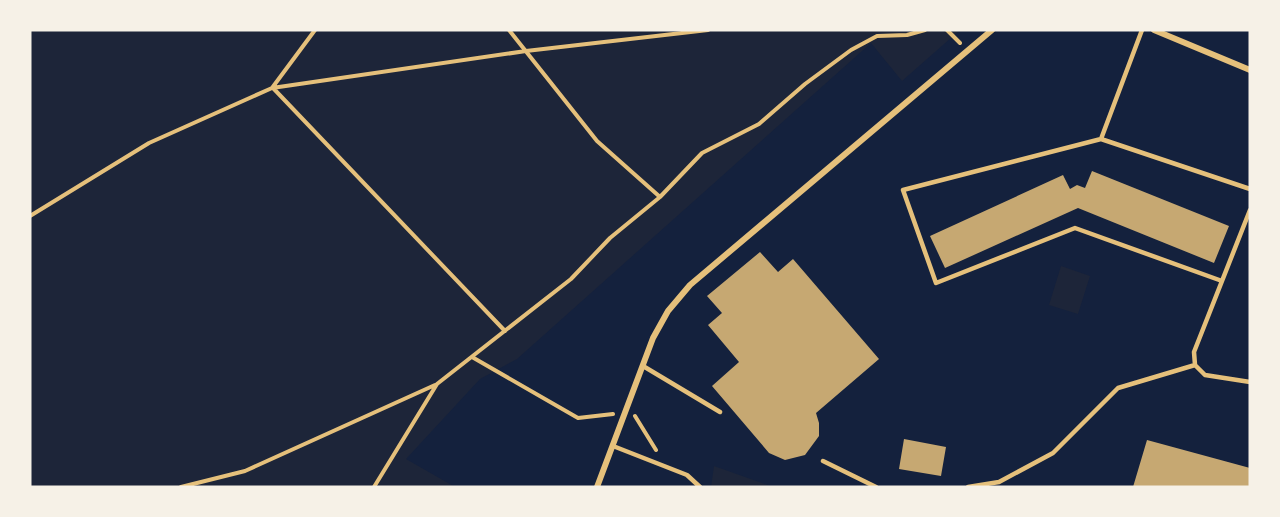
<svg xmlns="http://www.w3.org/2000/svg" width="1280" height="517" viewBox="0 0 1280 517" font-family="Raleway,sans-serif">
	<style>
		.green { fill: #1d2539 }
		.building { fill: #c6a872 }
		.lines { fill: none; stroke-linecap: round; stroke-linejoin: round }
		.path { stroke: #e5c07b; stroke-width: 4 }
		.service { stroke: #e5c07b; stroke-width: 4.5 }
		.minor { stroke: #e5c07b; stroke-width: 6 }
	</style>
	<rect width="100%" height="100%" fill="#14213d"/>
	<path class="green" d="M30,30H960L902,81L871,43L517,359L480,379L406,459L455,487H30Z
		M1061,266L1090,276L1078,314L1049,305Z
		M714,466L773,487H711Z"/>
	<path class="building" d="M1092,171L1229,226L1214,263L1078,208L945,268L930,236L1063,175L1070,189L1077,185L1085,188Z
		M760,252L778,272L793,259L879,359L816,413L819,423V436L805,455L785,460L769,453L712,386L739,362L708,325L722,313L707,296Z
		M904,439L946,447L941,476L899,469Z
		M1147,440L1250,468V487H1133Z"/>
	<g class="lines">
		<path class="path" d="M509,30L597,141L660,197
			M947,30L960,43
			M272,88L526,51L708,30
			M273,88L505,331
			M30,216L149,143L272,88L315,30
			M472,357L578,418L613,414
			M635,416L656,450
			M181,487L245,471L435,385
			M374,487L437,384L571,279L610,238L660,197L702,153L759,124L805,84L851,50L877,36L907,35L925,30"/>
		<path class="service" d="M1142,30L1101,139L903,190L936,283L1075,228L1222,281
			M1101,139L1250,189
			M1250,210L1194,352L1195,365L1205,375L1250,382
			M643,366L720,412
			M613,446L687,475L700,487
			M823,461L876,487
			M968,487L999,482L1053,453L1118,388L1195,365"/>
		<path class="minor" d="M1154,30L1250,70
			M597,487L653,338L668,311L690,285L992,30"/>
	</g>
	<rect width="1280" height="517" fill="none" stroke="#f6f1e7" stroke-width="63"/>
</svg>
